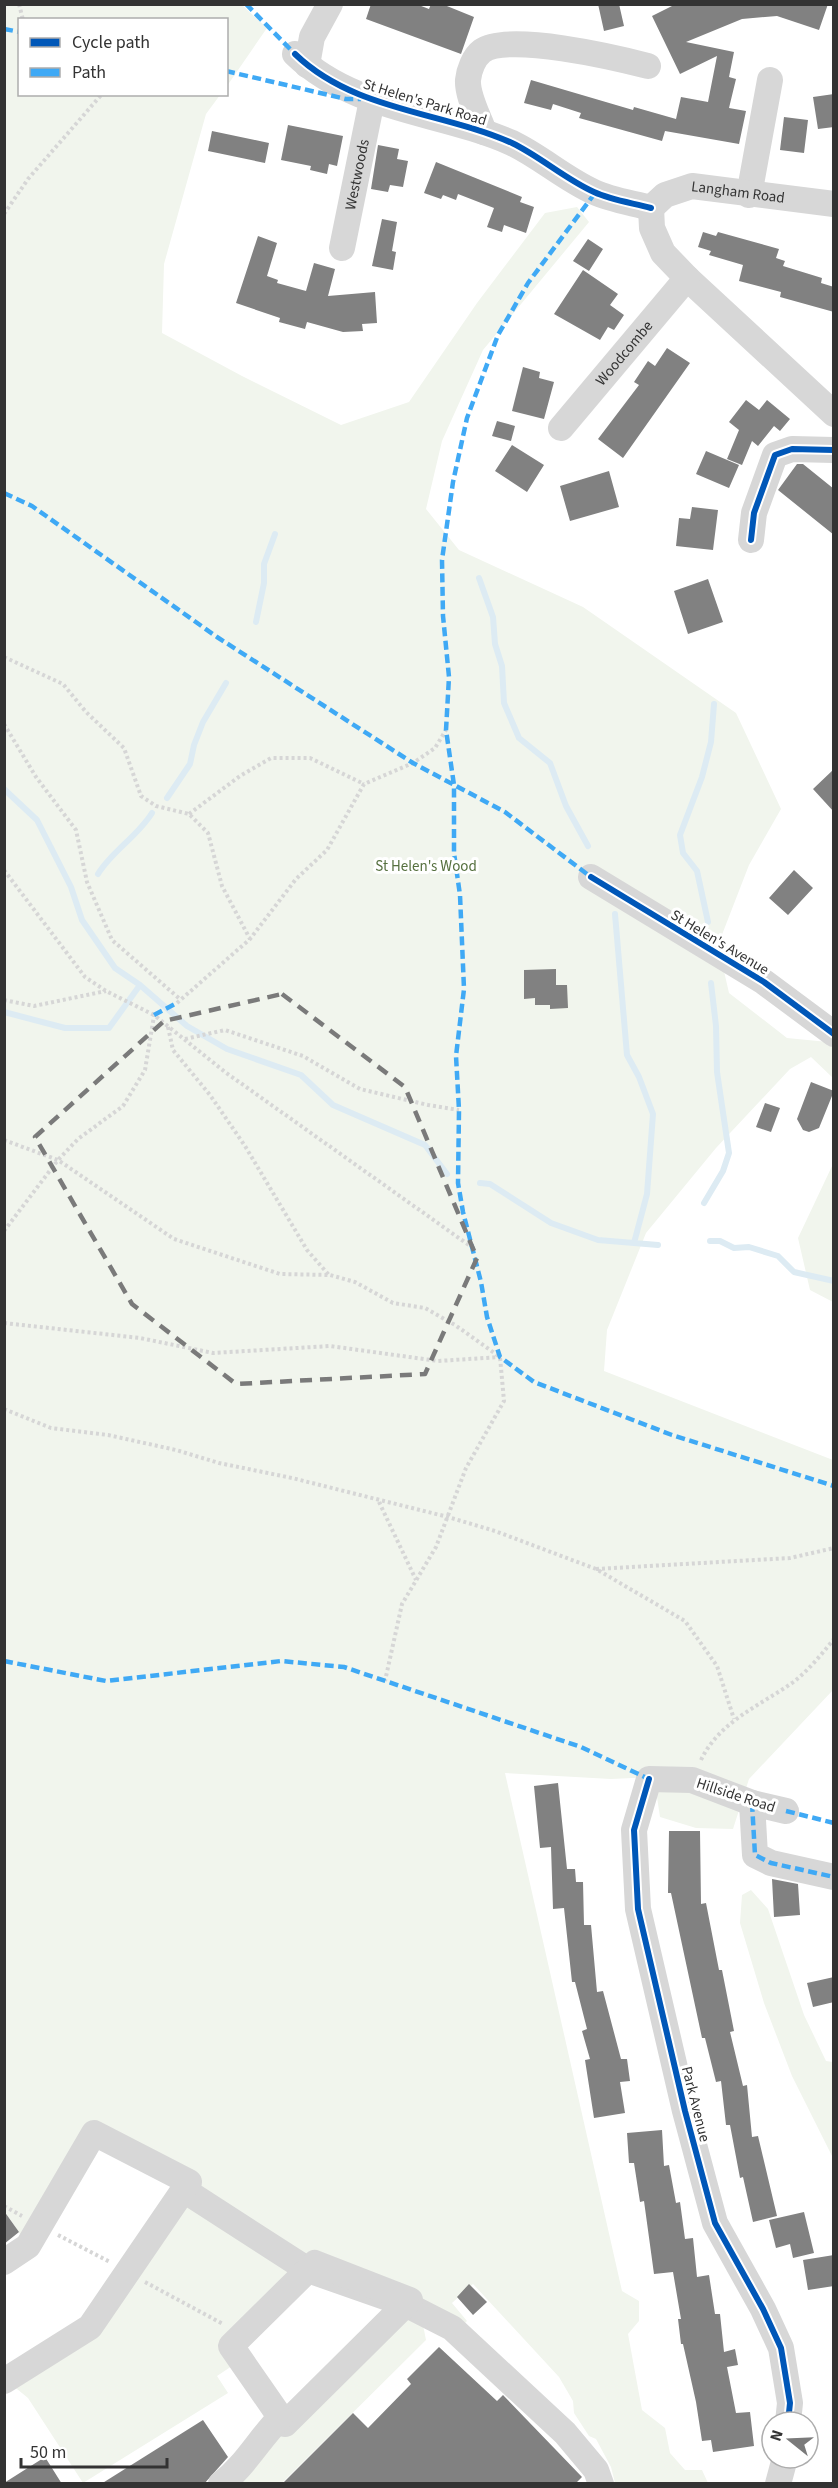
<svg xmlns="http://www.w3.org/2000/svg" width="838" height="2488" viewBox="0 0 838 2488" font-family="'Source Sans 3',sans-serif">
	<style>
		.green { fill: #f1f5ed }
		.lines { fill: none; stroke-linecap: round; stroke-linejoin: round }
		.stream { stroke: #ddebf3; stroke-width: 6 }
		.building { fill: #818181 }
		.path { stroke: #d6d6d6; stroke-width: 4; stroke-dasharray: 3 3; stroke-linecap: butt }
		.minor { stroke: #d7d7d7; stroke-width: 26 }
		.quiet { stroke: #3fa9f5; stroke-width: 4.5; stroke-dasharray: 9 4.5; stroke-linecap: butt }
		.cycleway-casing { stroke: #fff; stroke-width: 10 }
		.cycleway { stroke: #0057b8; stroke-width: 6 }
		.marked { fill: none; stroke: #7a7a7a; stroke-width: 4.5; stroke-dasharray: 12 8; stroke-linejoin: round }
		.labels { text-anchor: middle; stroke-width: 6; stroke-linejoin: round; paint-order: stroke }
		.street-label { font-size: 15px; fill: #333; stroke: #fff }
		.park-label { font-size: 15px; fill: #56703f; stroke: #fff }
	</style>
	<rect width="100%" height="100%" fill="#fff"/>
	<path class="green" d="M5,5H242L267,28L227,86L226,20H20V94L220,95L206,114L164,264L162,333L242,376L341,425L409,402L477,303L545,213L577,207L589,222L483,350L442,441L426,509L459,550L583,607L736,713L781,809L749,865L718,945L729,993L787,1038L828,1042L833,1048V1078L811,1057L790,1069L716,1148L646,1233L607,1330L604,1371L833,1460V1690L749,1779L733,1829L696,1828L660,1817L654,1777L611,1779L505,1773L622,2291L639,2301V2321L628,2334L642,2410L665,2428L670,2453L685,2470H702L708,2483H615L611,2467L596,2439L589,2436L574,2413L573,2401L559,2377L473,2284L452,2303L467,2321L462,2326L315,2263L240,2336L241,2360L217,2376L228,2393L83,2483L28,2398L6,2380L90,2327L184,2190L94,2133L28,2246L10,2219L5,2223Z
		M833,1164V1302L810,1290L798,1238Z
		M751,1890L768,1909L804,2015L826,2061L833,2062V2158L792,2076L764,2003L740,1923L742,1895Z
		M400,2310L423,2325L426,2340L282,2483L237,2484L268,2443Z"/>
	<g class="lines">
		<path class="stream" d="M479,578L493,617L495,644L502,666L504,703L519,738L550,763L566,806L588,846
			M256,622L264,583V564L275,534
			M4,789L37,820L71,887L82,920L115,968L140,985L187,1026L227,1049L301,1075L333,1105L425,1145L447,1174
			M167,798L190,764L194,745L203,722L226,683
			M98,874C112,851 137,837 152,813
			M615,914L627,1055L639,1077L653,1114L647,1194L634,1243
			M708,922L697,871L683,853L680,835L702,777L711,742L714,704
			M4,1012L65,1028H109L140,985
			M480,1183L490,1184L551,1223L598,1240L658,1245
			M704,1203L723,1171L729,1153L717,1072L716,1026L711,983
			M710,1241H720L734,1248L749,1247L778,1256L794,1272L834,1281"/>
	</g>
	<path class="building" d="M371,4H416L429,9L431,4H442L474,17L461,54L366,19Z
		M598,4H619L624,26L604,31Z
		M676,4H828L819,30L777,16L742,19L686,42L734,52L729,77L736,79L729,108L746,111L739,144L665,131L662,141L579,118L581,113L553,104L551,110L524,103L531,80L633,110L634,107L676,119L681,97L708,102L717,56L680,74L652,16Z
		M834,94V127L818,129L813,97Z
		M784,117L808,120L804,153L780,150Z
		M288,125L343,136L337,166L329,164L327,174L310,170L311,166L281,160Z
		M212,131L269,143L265,163L208,151Z
		M378,145L399,149L397,159L408,161L403,187L390,185L388,192L371,189Z
		M436,162L522,197L520,202L534,207L526,233L504,225L502,232L487,227L494,208L458,194L456,200L443,195L441,199L424,193Z
		M382,219L397,222L392,251L396,252L393,270L372,266Z
		M703,232L716,236L718,232L779,249L776,258L785,261L783,266L822,278L821,283L834,287V312L780,297L781,292L739,281L743,265L709,255L711,251L698,247Z
		M258,236L277,243L267,276L278,280L277,283L306,291L314,263L335,269L328,296L375,292L377,323L362,324L363,331L343,332L307,322L305,329L279,322L280,318L236,303Z
		M588,239L603,249L589,271L573,261Z
		M583,270L618,294L610,305L624,315L614,330L608,327L600,340L554,314Z
		M667,348L690,363L623,458L598,439L639,385L634,382L648,361L655,366Z
		M523,367L540,372L539,378L554,382L544,419L512,411Z
		M746,400L759,410L767,400L790,419L780,431L774,426L758,446L752,441L742,465L727,459L739,430L729,422Z
		M497,421L515,426L511,441L492,436Z
		M512,445L544,465L527,492L495,471Z
		M706,451L739,465L729,488L696,474Z
		M797,464H803L834,489V535L778,490Z
		M609,471L619,507L570,521L560,486Z
		M692,507L718,510L713,550L676,546L679,518L690,519Z
		M708,579L723,622L688,634L674,591Z
		M834,769V812L813,789Z
		M794,870L813,888L788,915L769,898Z
		M556,969V985H567L568,1008L550,1009V1005H535V998L524,999V970Z
		M811,1082L834,1091L819,1128L809,1132L803,1130L797,1119Z
		M765,1103L780,1108L771,1132L756,1127Z
		M558,1783L567,1869H575L576,1882H583L584,1925H591L597,1992L603,1991L621,2059H627L630,2081L620,2082L625,2113L594,2118L585,2060L590,2059L582,2031L587,2029L575,1982H572L564,1908L553,1909L551,1847L540,1848L534,1786Z
		M669,1831H700L701,1904L706,1903L719,1970H722L734,2031L730,2032L743,2086L747,2085L752,2137L758,2136L777,2216L753,2222L743,2177L740,2178L730,2125H726L721,2081L716,2082L705,2038H702L671,1893H668Z
		M772,1879L798,1884L800,1915L774,1917Z
		M834,1977V2002L813,2007L807,1983Z
		M662,2130L664,2166L669,2165L676,2203L680,2202L685,2239L693,2238L697,2277L709,2275L715,2314H720L724,2352L735,2349L738,2365L727,2367L736,2413L750,2412L754,2446L713,2452L711,2440L702,2441L696,2402L683,2344H681L678,2319H681L673,2272L654,2274L644,2201L640,2202L634,2163H629L627,2133Z
		M4,2211L19,2232L4,2244Z
		M804,2212L814,2253L793,2258L790,2244L776,2248L769,2220Z
		M834,2255V2286L808,2290L803,2260Z
		M469,2284L487,2302L473,2315L457,2297Z
		M439,2347L497,2401L503,2395L582,2477L575,2484H282L353,2413L368,2428L411,2384L407,2379Z
		M203,2420L228,2457L204,2484H101Z
		M45,2457L62,2484H4V2483Z"/>
	<g class="lines">
		<path class="path" d="M19,4L23,20
			M4,214L28,179L102,94
			M4,657L63,684L86,712L124,748L141,796L156,806L189,814L208,833L222,886L250,939
			M4,724L36,777L76,830L87,882L112,940L181,1000
			M189,814L240,776L271,758H310L364,784
			M4,870L85,977L106,991L154,1015L225,1072L473,1248
			M4,1000L34,1006L106,991
			M177,1003L250,939L296,879L327,850L364,784L413,763L435,748L446,730
			M168,1027L173,1050L210,1095L245,1146L307,1250L329,1275
			M185,1039L225,1030L303,1056L360,1089L428,1105L459,1110
			M4,1140L58,1160L174,1239L280,1274L330,1275L355,1282L393,1303L425,1308L455,1325L500,1357L504,1401L466,1468L436,1547L402,1604L385,1681
			M4,1231L58,1160L78,1139L123,1106L145,1070L154,1016
			M4,1323L140,1338L213,1353L330,1346L438,1361L500,1357
			M4,1409L51,1428L108,1435L176,1450L219,1463L292,1478L448,1517L495,1531L596,1569L685,1621L717,1666L734,1719
			M379,1502L416,1580
			M596,1569L790,1558L834,1548
			M701,1760C719,1722 759,1706 792,1683C808,1671 821,1655 834,1639
			M4,2206L22,2216
			M58,2235L110,2262
			M145,2282L223,2324"/>
		<g class="minor">
			<path d="M295,54C354,111 440,111 512,143C541,157 565,179 594,192C611,200 633,203 651,208"/>
			<path d="M307,65L312,37L330,4"/>
			<path d="M484,132C479,117 467,96 468,80C469,70 474,57 482,51C507,32 617,58 648,66"/>
			<path d="M749,195L770,80"/>
			<path d="M651,208L652,228L663,253L687,278L834,414"/>
			<path id="s1" d="M651,208L665,195L692,186L834,204"/>
			<path id="s2" d="M342,248L372,100"/>
			<path id="s3" d="M561,428L687,278"/>
			<path d="M751,540L754,513L775,455L792,449L834,450"/>
			<path d="M591,877L764,982L834,1034"/>
			<path d="M752,1803L755,1855L771,1863L834,1877"/>
			<path d="M786,1811L752,1803L692,1780L649,1779L634,1830L638,1909L685,2111L715,2223L763,2309L781,2348L790,2403L788,2422"/>
			<path d="M184,2190L308,2270L405,2304L452,2328L565,2433L596,2470L601,2484"/>
			<path d="M4,2262L28,2246L94,2133L189,2182L90,2327L4,2381"/>
			<path d="M315,2263L410,2300L285,2424L231,2346Z"/>
			<path d="M221,2484C245,2466 259,2439 280,2418"/>
			<path d="M778,2484L785,2458"/>
		</g>
		<path class="quiet" d="M246,4L295,54
			M4,29L20,32
			M226,71L346,99H361
			M595,193L528,283L498,335L467,418L453,482L442,560L443,616L449,677L446,730L454,785V853L460,895L464,989L456,1056L459,1110L458,1183L463,1212L481,1282L487,1317L500,1357L534,1382L672,1435L834,1486
			M4,493L32,506L217,637L413,763L505,812L591,877
			M154,1015L177,1003
			M4,1661L106,1681L281,1661L344,1667L581,1747L649,1779
			M752,1803L755,1855L771,1863L834,1877
			M786,1811L834,1823"/>
		<defs>
			<path id="cycleway" d="M295,54C354,111 440,111 512,143C541,157 565,179 594,192C611,200 633,203 651,208
				M751,540L754,513L775,455L792,449L834,450
				M591,877L764,982L834,1034
				M649,1779L634,1830L638,1909L685,2111L715,2223L763,2309L781,2348L790,2403L788,2422"/>
		</defs>
		<use href="#cycleway" class="cycleway-casing"/>
		<use href="#cycleway" class="cycleway"/>
	</g>
	<path class="marked" d="M282,994L405,1087L477,1258L425,1374L236,1384L132,1304L35,1137L164,1021Z"/>
	<g class="labels">
		<g class="street-label">
			<text transform="translate(425 102) rotate(17)" y="5">St Helen's Park Road</text>
			<text dy="5" stroke="none"><textPath href="#s2" startOffset="75">Westwoods</textPath></text>
			<text dy="5" stroke="none"><textPath href="#s1" startOffset="94">Langham Road</textPath></text>
			<text dy="5" stroke="none"><textPath href="#s3" startOffset="98">Woodcombe</textPath></text>
			<text transform="translate(720 942) rotate(31)" y="5">St Helen's Avenue</text>
			<text transform="translate(736 1795) rotate(18)" y="5">Hillside Road</text>
			<text transform="translate(696 2104) rotate(76)" y="5">Park Avenue</text>
		</g>
		<g class="park-label">
			<text x="426" y="871">St Helen's Wood</text>
		</g>
	</g>
	<rect width="838" height="2488" fill="none" stroke="#333333" stroke-width="12"/>
	<rect x="18" y="18" width="210" height="78" fill="#ffffff" stroke="#adadad" stroke-width="1.5"/>
	<rect x="30" y="38" width="30" height="9" fill="#0057b8" stroke="#adadad" stroke-width="1.5"/>
	<text x="72" y="48" font-size="18" fill="#333333">Cycle path</text>
	<rect x="30" y="68" width="30" height="9" fill="#3fa9f5" stroke="#adadad" stroke-width="1.5"/>
	<text x="72" y="78" font-size="18" fill="#333333">Path</text>
	<g transform="translate(790 2440) rotate(288)"><circle r="28" fill="#ffffff" stroke="#adadad" stroke-width="1.5"/>
	<path d="M0-4.5L10 22L0 15L-10 22Z" fill="#7a7a7a"/>
	<text y="-9" font-size="16" font-weight="bold" text-anchor="middle" fill="#333333">N</text>
	</g>
	<path d="M21 2458v9h146v-9" fill="none" stroke="#333333" stroke-width="3"/>
	<text x="30" y="2458" font-size="18" fill="#333333" stroke="#ffffff" stroke-width="4.5" paint-order="stroke">50 m</text>
</svg>
